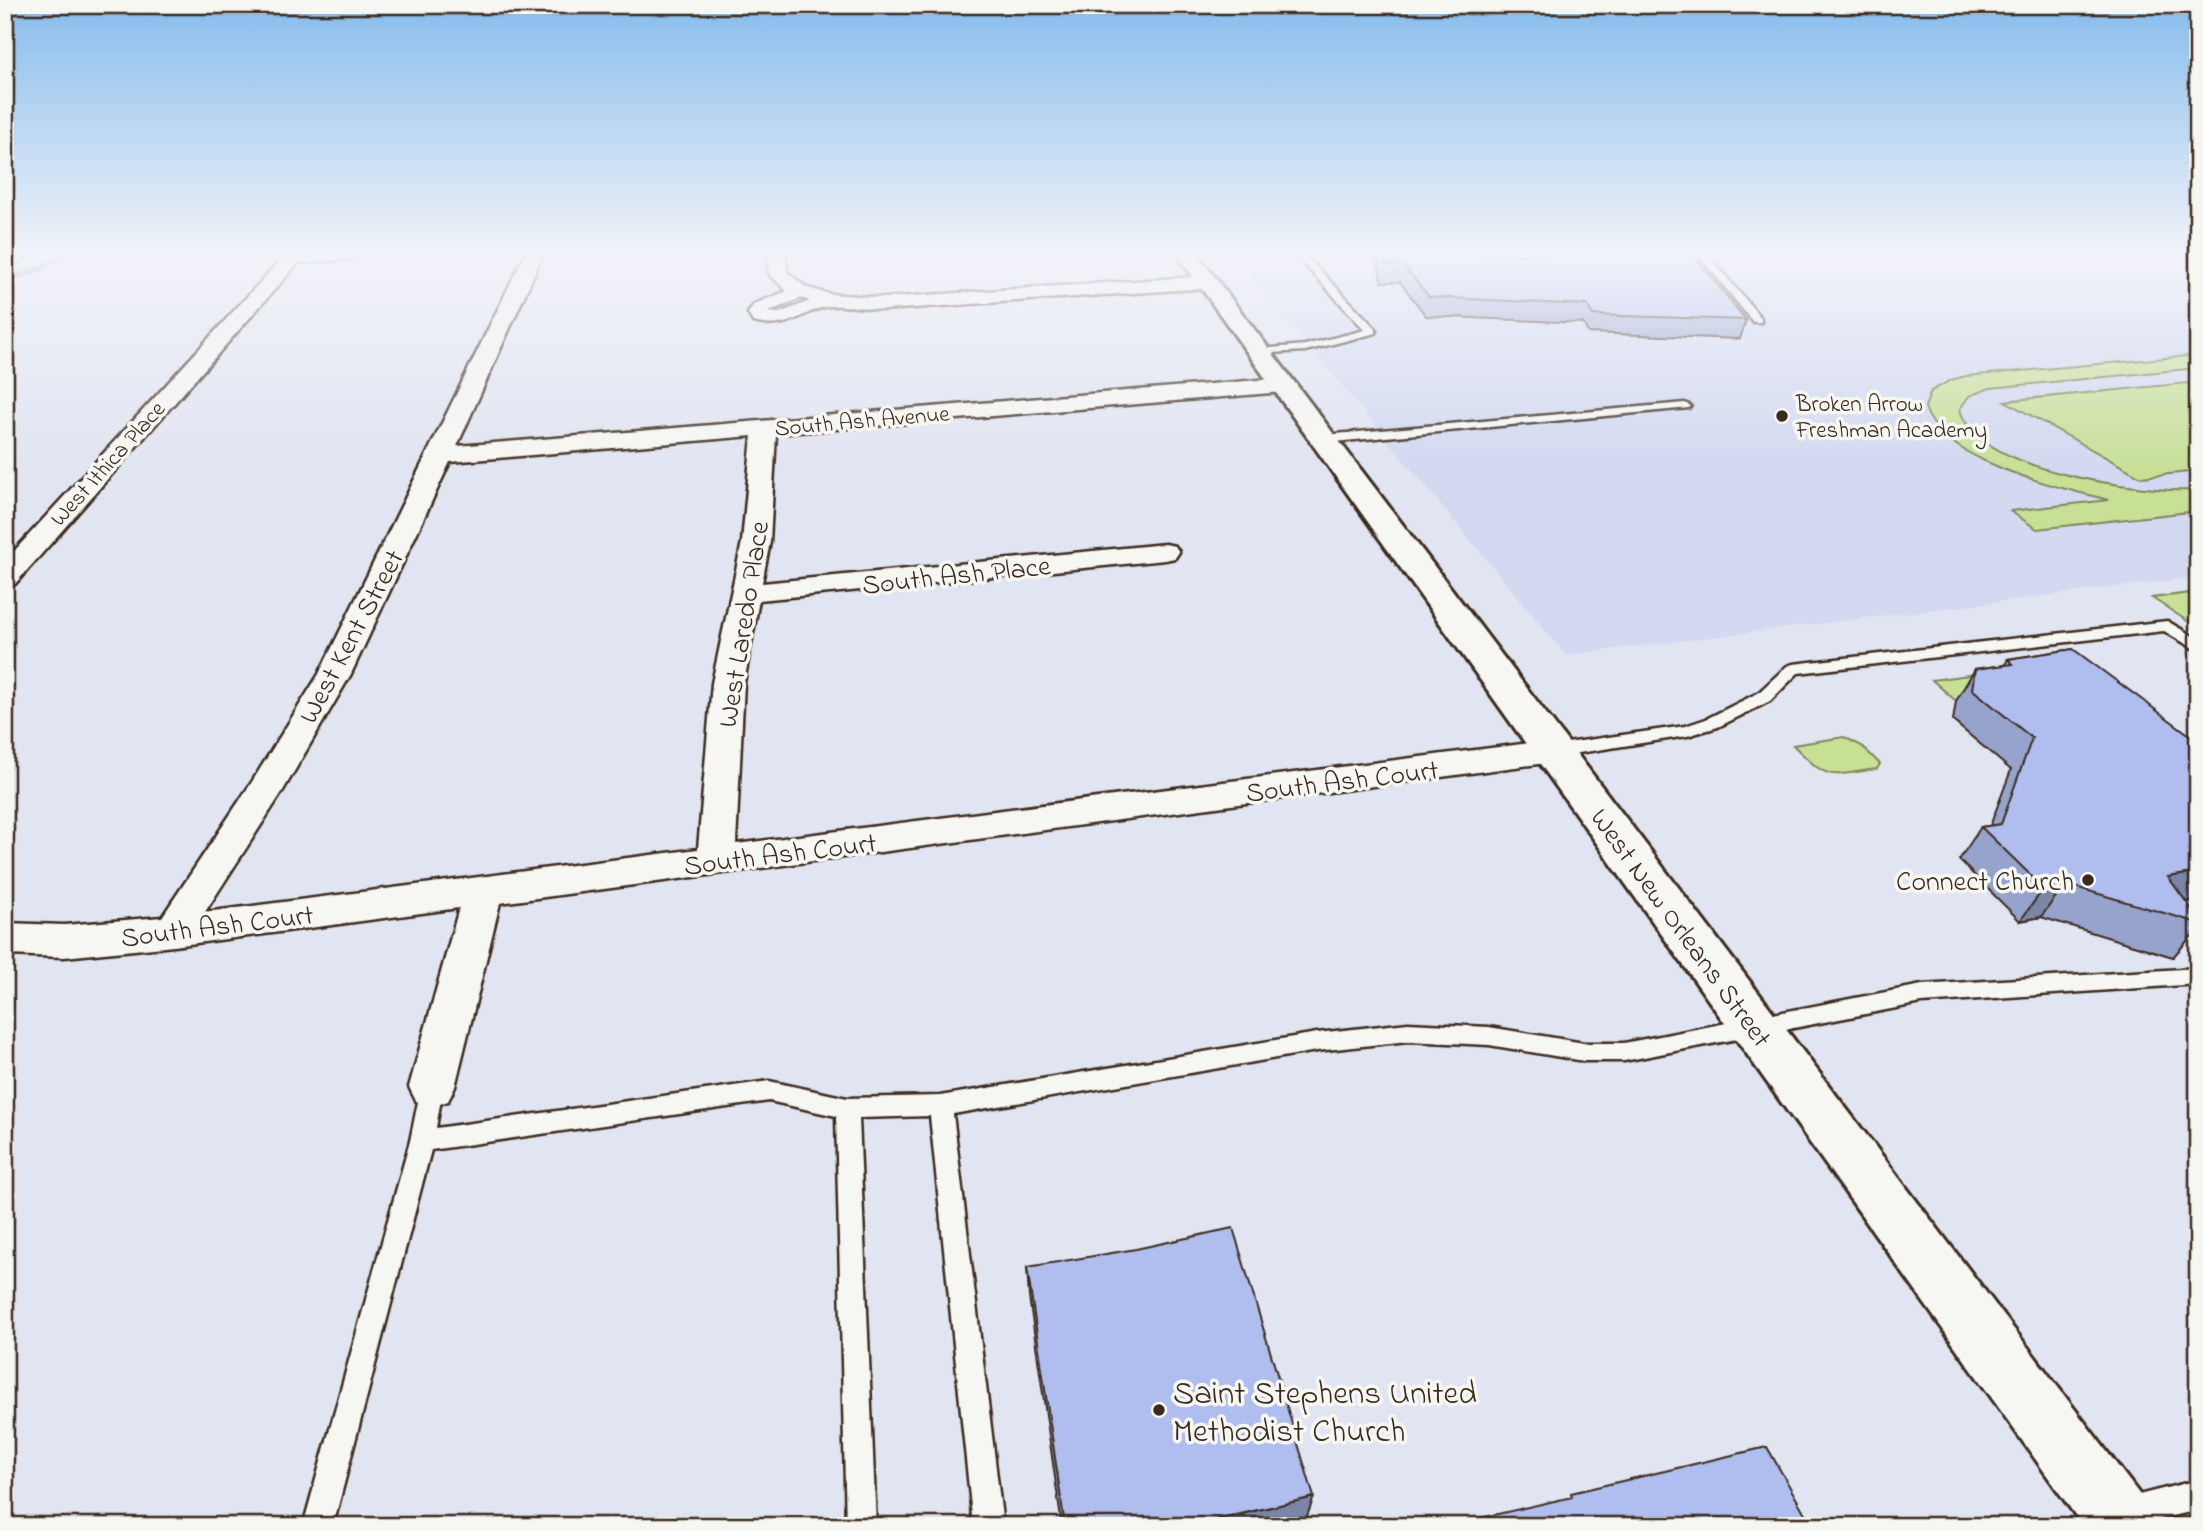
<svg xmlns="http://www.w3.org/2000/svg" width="2203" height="1531" viewBox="0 0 2203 1531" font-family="'Indie Flower',sans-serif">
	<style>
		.built { fill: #d2d9f0 }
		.green { fill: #c7e096; stroke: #81855a; stroke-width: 2 }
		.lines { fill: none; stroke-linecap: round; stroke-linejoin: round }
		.stream { stroke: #70899d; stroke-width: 6 }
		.service-casing { stroke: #3b2a1e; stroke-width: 5 }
		.minor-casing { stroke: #3b2a1e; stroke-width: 5 }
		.secondary-casing { stroke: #3b2a1e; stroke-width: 6 }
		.service { fill: #f6f6f2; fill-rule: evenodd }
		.minor { fill: #f6f6f2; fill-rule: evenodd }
		.secondary { fill: #f6f6f2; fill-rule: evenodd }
		.wall { fill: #96a3cd; stroke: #3b2a1e; stroke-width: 2 }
		.shaded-wall { fill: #7a85a7; stroke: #3b2a1e; stroke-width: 2 }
		.building { fill: #afbeee; stroke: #3b2a1e; stroke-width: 2 }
		.poi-dot { fill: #3b2a1e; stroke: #f6f6f2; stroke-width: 2.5 }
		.labels { text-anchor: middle; stroke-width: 7; stroke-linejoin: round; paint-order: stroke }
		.far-poi-label { font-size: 23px; fill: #3b2a1e; stroke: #f6f6f2; text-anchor: start }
		.far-street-label { font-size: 23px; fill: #3b2a1e; stroke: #f6f6f2 }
		.street-label { font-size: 28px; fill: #3b2a1e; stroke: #f6f6f2 }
		.poi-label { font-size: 28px; fill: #3b2a1e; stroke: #f6f6f2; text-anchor: end }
		.near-poi-label { font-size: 33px; fill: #3b2a1e; stroke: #f6f6f2; text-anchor: start }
	</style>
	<rect width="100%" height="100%" fill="#e1e5f1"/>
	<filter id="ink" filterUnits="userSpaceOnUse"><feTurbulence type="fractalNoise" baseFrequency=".0143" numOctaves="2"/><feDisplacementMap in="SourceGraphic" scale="14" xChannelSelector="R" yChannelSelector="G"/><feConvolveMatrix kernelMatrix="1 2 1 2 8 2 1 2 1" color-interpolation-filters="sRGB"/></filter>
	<g filter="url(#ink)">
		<path class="built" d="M1232,254H2198V577L1566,655Z"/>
		<path class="green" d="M2198,355V368L1990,388L1969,396L1960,409C1975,472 2144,493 2198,490V511L2037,529L2010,511L2109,500C2060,488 1941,462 1925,407L1931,391L1951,380L1966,376Z
			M2198,382V471L2141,477L2005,401Z
			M2198,592V628L2152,598Z
			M1976,674L1994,695L1956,701L1932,680Z
			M1844,737L1862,746L1880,764L1877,769C1827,776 1830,782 1793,745Z"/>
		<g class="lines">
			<path class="stream" d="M5,280L43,268L56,259L71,254"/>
			<defs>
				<path id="service" d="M21,254H33L5,268V261Z
					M1295,254H1304L1376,329V333L1305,351L1255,354L1254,352L1259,349L1305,345L1365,330Z
					M1698,254H1707L1761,318V322H1753Z
					M1685,403L1691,406L1689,408L1324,443L1318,439L1324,435Z
					M2167,621L2198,639V651L2164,631L1798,673L1770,701L1718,727L1687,736L1553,757L1544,751L1553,745L1685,726L1706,719L1758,693L1787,666L1793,664Z
					M2198,968V984L1922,1003L1624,1061H1584L1489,1045L1408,1041L1317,1051L953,1114L1003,1526H973L930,1116L859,1118L876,1526H846L836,1116L769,1101L431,1150L333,1526H303L410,1141L421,1087L424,1080L432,1077L440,1080L443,1087L436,1128L769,1081L847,1098L940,1096L1317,1033L1408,1023L1489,1027L1584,1043H1624L1922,985Z
					M2198,1480V1510L2131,1526L2115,1523L2111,1512L2115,1501Z"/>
				<path id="minor" d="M286,254H361L352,259L298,263L15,584L5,587V561Z
					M525,254H543L457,446L1284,378L1292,380L1295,385L1292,390L1284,392L776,434L770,542L762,583L1165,544L1175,546L1179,552L1175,558L1165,560L759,600L744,683L736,844L1553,740L1565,743L1570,751L1565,759L1553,762L500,903L455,1087L448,1101L432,1107L416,1101L409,1087L459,908L174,946L64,957L5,955V923L64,925L162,917L250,785L319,674ZM752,436L742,542L712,683L698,849L205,912L281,794L351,674L450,462Z
					M768,254H786L787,272L807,288L830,294L884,298L1208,276L1217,282L1208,288L884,310C868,309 850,305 833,306C803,308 793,332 753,322L748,313L754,304L787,291L769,274ZM801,298L810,301L779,313L768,312Z"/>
				<path id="secondary" d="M1177,254H1197L2146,1503L2156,1526H2083Z"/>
			</defs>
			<use href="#service" class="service-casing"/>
			<use href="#minor" class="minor-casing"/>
			<use href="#secondary" class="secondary-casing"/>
			<use href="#service" class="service"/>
			<use href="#minor" class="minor"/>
			<use href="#secondary" class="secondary"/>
		</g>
		<path class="wall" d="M1376,254H1693L1746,320L1740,339L1588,333L1583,323L1426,316L1400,282H1382Z
			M2073,649L2186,902L2198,918V929L2173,957L2041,917L2020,921L1959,860L1981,827L1990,826L2011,770L1953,721L1956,701L1975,669L2005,665L2008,659Z
			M1027,1267L1305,1522L1291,1526H1062L1029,1297Z"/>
		<path class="shaded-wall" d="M2198,872V900L2150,909L2168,877Z
			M2065,884L2041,917L2020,921L2044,888Z
			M1314,1497L1305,1522L1291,1526H1189Z"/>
		<path class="building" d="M1383,254H1693L1746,320L1593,315L1587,305L1429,297L1403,265L1385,264Z
			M2073,649L2198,741V872L2168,877L2198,918V923L2065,884L2044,888L1981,827L2001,824L2032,738L1972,689L1975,669L2013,664L2008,659Z
			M1233,1228L1314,1497L1189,1526H1065L1027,1267L1136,1249Z
			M1767,1447L1812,1526H1445L1572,1497L1571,1493Z"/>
	</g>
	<linearGradient id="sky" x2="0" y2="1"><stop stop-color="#86bcec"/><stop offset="0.54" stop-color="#f2f3f9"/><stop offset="1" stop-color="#f2f3f9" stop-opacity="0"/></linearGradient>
	<rect width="2203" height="468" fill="url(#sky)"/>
	<g class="poi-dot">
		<circle cx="1782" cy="416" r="7"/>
		<circle cx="2088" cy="880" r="7"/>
		<circle cx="1159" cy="1410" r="7"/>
	</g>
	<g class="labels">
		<g class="far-poi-label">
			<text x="1796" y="411">Broken Arrow<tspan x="1796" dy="26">Freshman Academy</tspan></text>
		</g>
		<g class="far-street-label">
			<text transform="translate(862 420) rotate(-5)" y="8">South Ash Avenue</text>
			<text transform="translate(107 463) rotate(-48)" y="8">West Ithica Place</text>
		</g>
		<g class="street-label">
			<text transform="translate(956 574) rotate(-6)" y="10">South Ash Place</text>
			<text transform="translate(742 624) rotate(-81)" y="10">West Laredo Place</text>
			<text transform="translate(350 636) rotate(-62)" y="10">West Kent Street</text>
			<text transform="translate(1342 780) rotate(-7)" y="10">South Ash Court</text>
			<text transform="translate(780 853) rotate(-7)" y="10">South Ash Court</text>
			<text transform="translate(217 925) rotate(-7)" y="10">South Ash Court</text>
			<text transform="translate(1682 927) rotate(54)" y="10">West New Orleans Street</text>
		</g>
		<g class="poi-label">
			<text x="2074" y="890">Connect Church</text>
		</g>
		<g class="near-poi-label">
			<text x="1173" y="1403">Saint Stephens United<tspan x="1173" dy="38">Methodist Church</tspan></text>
		</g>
	</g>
	<rect width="2203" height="1531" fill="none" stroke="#f6f6f2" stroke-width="28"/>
	<rect x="14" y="14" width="2175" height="1503" fill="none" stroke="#3b2a1e" stroke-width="2.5" filter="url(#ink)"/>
</svg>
